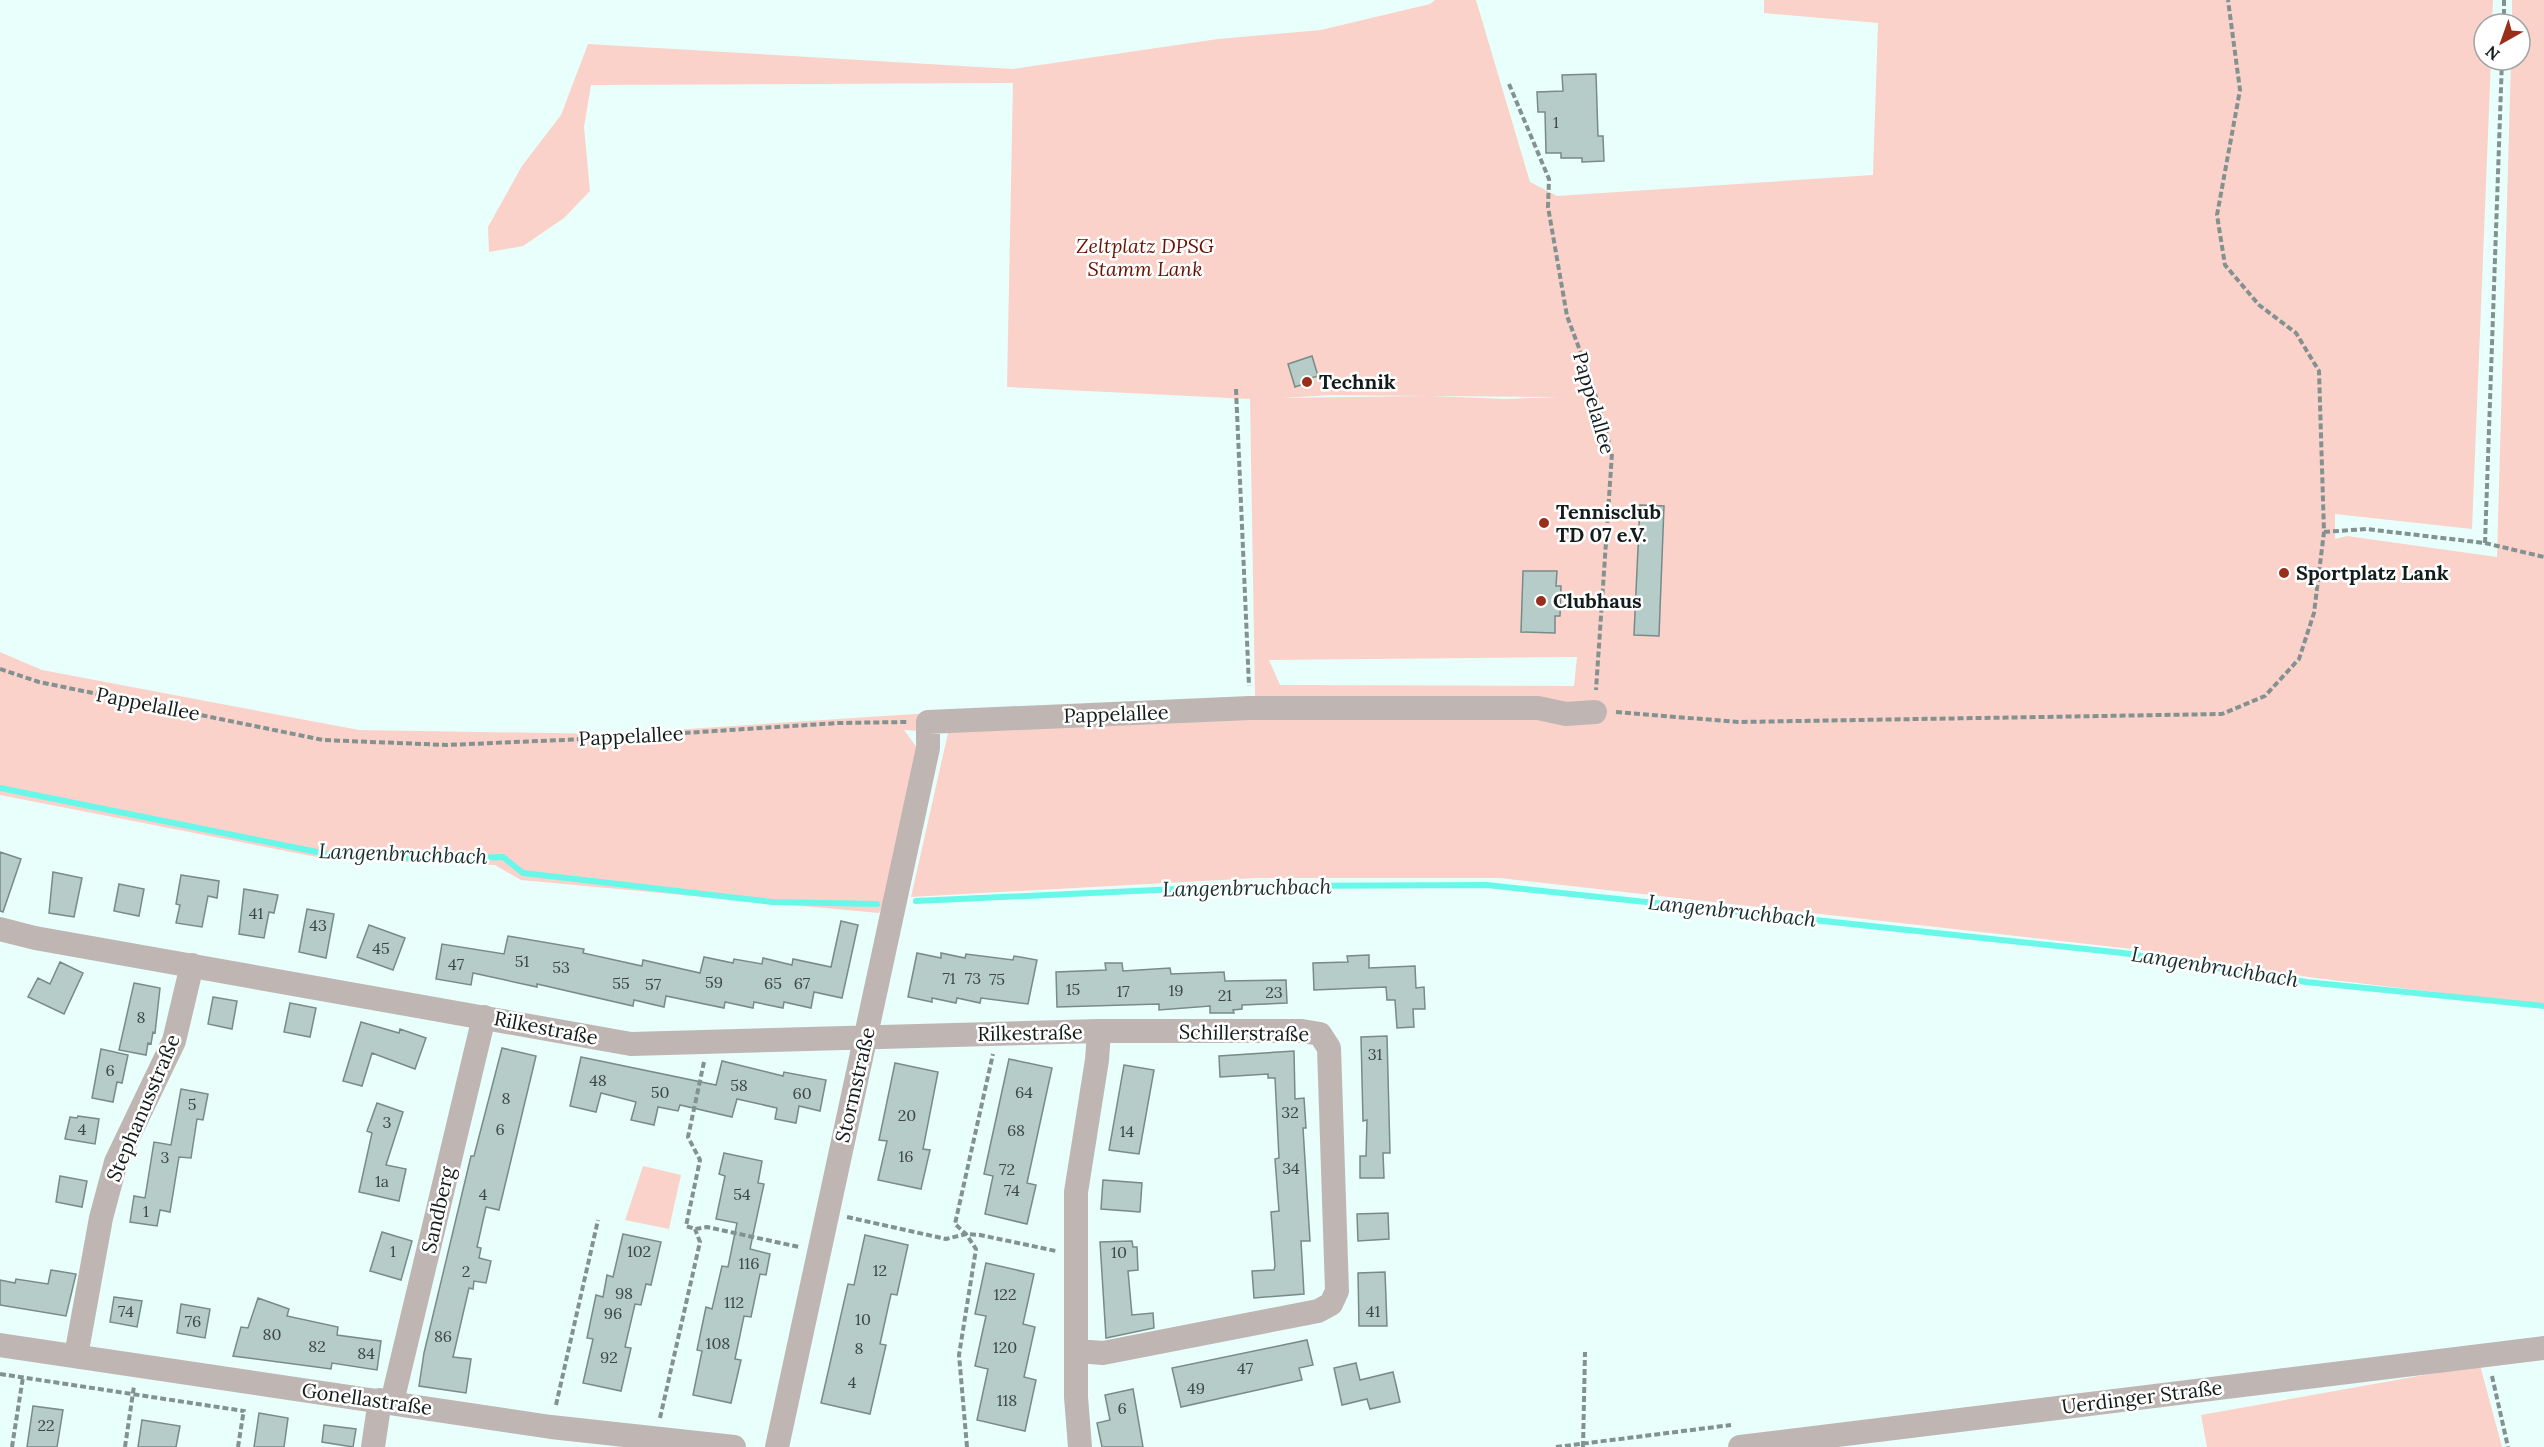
<svg xmlns="http://www.w3.org/2000/svg" width="2544" height="1447" viewBox="0 0 2544 1447" font-family="Lora,serif">
	<style>
		.green { fill: #fad2c9; fill-rule: evenodd }
		.lines { fill: none; stroke-linecap: round; stroke-linejoin: round }
		.stream { stroke: #68f8ea; stroke-width: 6 }
		.building { fill: #b6ccc9; stroke: #778b89; stroke-width: 1.5 }
		.path { stroke: #839290; stroke-width: 4; stroke-dasharray: 6 3; stroke-linecap: butt }
		.minor { stroke: #bfb6b4; stroke-width: 24 }
		.poi-dot { fill: #992f1b; stroke: #fff; stroke-width: 2 }
		.labels { text-anchor: middle; stroke-width: 5; stroke-linejoin: round; paint-order: stroke }
		.number-label { font-size: 16px; fill: #3c4846 }
		.park-label { font-size: 20px; font-style: italic; fill: #691101; stroke: #fff }
		.poi-label { font-size: 20px; font-weight: bold; fill: #141c1b; stroke: #fff; text-anchor: start }
		.street-label { font-size: 20px; fill: #141c1b; stroke: #fff }
		.water-label { font-size: 21px; font-style: italic; fill: #172f2c; stroke: #fff }
	</style>
	<rect width="100%" height="100%" fill="#e8fffb"/>
	<path class="green" d="M1435,0H1476L1530,182L1557,196L1873,175L1878,23L1764,13V0H2493L2492,24H2484V60H2491L2472,529L2335,514V539L2347,536L2497,557L2511,60H2520V24H2512V0H2544V1005L2315,978L2141,950L1500,878H1257L911,897L948,733L904,730L920,752L888,895L879,913L521,880L495,865L327,859L0,795V652L42,670L359,730L612,734L930,713L1255,696L1250,399L1007,387L1013,83L591,85L584,127L590,191L564,218L523,246L489,252L488,227L522,166L561,115L588,44L1013,69L1218,39L1321,30L1430,4ZM1330,395L1425,396H1426L1282,398ZM1429,396H1430L1559,397L1506,399ZM1523,571H1556L1560,616H1555L1554,633L1522,632ZM1577,657L1574,686L1280,685L1269,660Z
		M643,1166L681,1175L669,1229L625,1220Z
		M2480,1365L2502,1447H2207L2201,1415Z"/>
	<g class="lines">
		<path class="stream" d="M0,788L327,854L430,859L503,857L523,873L772,902L877,904
			M916,901L1242,886L1487,885L2123,953L2306,982L2544,1006"/>
	</g>
	<path class="building" d="M1596,74L1598,136H1603L1604,161L1582,162V158H1561V153H1546L1545,112H1538L1537,92L1563,91L1562,75Z
		M1312,356L1318,376L1311,378L1312,381L1295,387L1288,364Z
		M1640,505L1664,506L1659,636L1634,635Z
		M1523,571H1557L1556,586H1561L1560,616H1555V633L1521,632Z
		M0,852L21,859L3,912L0,911Z
		M53,872L82,878L74,917L49,913Z
		M181,875L219,881L217,898L208,896L202,927L176,923L180,905L176,904Z
		M119,884L144,889L139,916L114,911Z
		M244,889L278,895L274,913L269,912L264,938L239,934Z
		M307,909L334,914L326,958L299,952Z
		M841,921L858,925L842,998L814,992L811,1008L784,1002L783,1008L754,1002L753,1008L725,1002L724,1008L666,996L664,1007L634,1000L633,1006L537,984V987L473,973L471,985L436,979L442,944L504,954L508,936L584,949L583,953L642,966L643,960L700,973L704,957L733,963L734,959L762,964L763,958L792,965L793,959L831,967Z
		M369,925L405,938L393,970L357,957Z
		M917,953L941,958V953L965,958L966,954L1013,960L1014,956L1037,960L1028,1004L981,998L980,1003L957,998L956,1003L932,998V1002L908,997Z
		M1369,955V968L1415,966L1416,988L1424,987L1425,1009H1413L1414,1027L1397,1028L1395,1000H1387L1386,987L1314,990L1313,963L1348,962L1347,956Z
		M60,962L83,973L64,1014L28,997L38,978L50,984Z
		M1105,963H1122L1123,971L1170,968L1171,974L1224,972L1225,981L1286,980L1287,1003L1242,1005V1009L1233,1010L1234,1013H1210V1006L1159,1010V1004L1057,1007L1056,972L1106,970Z
		M134,983L160,988L155,1033L153,1032L151,1044L148,1043L146,1055L119,1050Z
		M213,997L237,1001L232,1029L208,1024Z
		M290,1003L316,1008L310,1037L284,1032Z
		M361,1022L399,1033L400,1029L426,1038L415,1069L372,1053L362,1086L343,1081Z
		M1387,1036L1390,1153H1383L1384,1178H1360V1156H1366L1367,1120L1363,1121L1361,1037Z
		M502,1048L536,1056L499,1210L486,1207L477,1247L481,1248L479,1258L491,1261L486,1283L474,1281L473,1289L469,1288L453,1357L471,1359L466,1393L419,1386L424,1353L471,1156H474Z
		M101,1049L128,1055L122,1083L117,1082L113,1102L92,1098Z
		M1294,1051L1295,1099L1304,1098L1306,1128H1303L1310,1241H1301L1304,1294L1254,1298L1252,1271L1274,1270L1275,1266L1271,1212L1279,1211L1275,1159L1279,1158L1275,1078H1268V1074L1220,1077L1219,1056Z
		M581,1057L716,1085L722,1061L783,1076L784,1072L826,1080L820,1111L799,1106L796,1123L775,1119L777,1108L737,1099L732,1117L680,1105L678,1111L658,1107L654,1125L631,1120L636,1102L601,1093L596,1112L570,1106Z
		M1009,1059L1052,1068L1027,1183L1036,1185L1027,1224L985,1214L993,1176L984,1174Z
		M895,1063L938,1072L923,1149L930,1150L921,1189L878,1180L887,1141L879,1140Z
		M1124,1065L1154,1070L1139,1154L1109,1150Z
		M181,1089L208,1094L203,1120L197,1119L191,1158L179,1157L170,1212L160,1210L157,1226L130,1222L134,1196L145,1198L154,1142L171,1145Z
		M377,1103L403,1112L386,1165L406,1169L399,1201L359,1192L372,1133L367,1131Z
		M78,1116L99,1119L95,1144L65,1139L70,1117L77,1118Z
		M724,1153L762,1161L758,1183L764,1184L750,1249L770,1254L766,1275L760,1274L751,1317L744,1316L735,1359L741,1360L731,1403L693,1395L702,1351L697,1350L706,1307L712,1309L722,1266L728,1267L737,1223L716,1219L725,1176L719,1174Z
		M60,1176L87,1181L82,1207L56,1202Z
		M1103,1180L1142,1183L1140,1212L1101,1209Z
		M1388,1213L1389,1239L1358,1241L1357,1214Z
		M382,1232L412,1241L401,1280L370,1271Z
		M623,1234L661,1242L651,1285L646,1284L641,1305L635,1304L625,1347L631,1348L621,1391L583,1383L593,1339L587,1338L596,1295L603,1297L607,1275L613,1277Z
		M865,1235L908,1245L897,1295L891,1294L880,1344L886,1345L870,1414L821,1403L848,1284L854,1285Z
		M1132,1241L1133,1247H1137L1138,1270L1128,1271L1132,1315L1153,1313L1154,1328L1106,1338L1100,1242Z
		M986,1263L1034,1274L1023,1324L1035,1327L1024,1377L1036,1380L1025,1431L977,1420L988,1369L975,1366L986,1316L975,1314Z
		M51,1270L76,1274L66,1316L0,1305V1280L15,1283L16,1279L48,1284Z
		M1385,1272L1387,1326H1359L1358,1273Z
		M114,1297L142,1301L137,1327L110,1322Z
		M258,1298L289,1309L287,1316L338,1327L337,1335L381,1341L377,1370L332,1363L331,1369L233,1356L241,1327L248,1328Z
		M181,1304L210,1309L205,1338L177,1333Z
		M1307,1340L1313,1365L1299,1368L1302,1380L1181,1407L1172,1368Z
		M1356,1363L1360,1380L1393,1372L1400,1402L1370,1409L1367,1399L1342,1405L1334,1368Z
		M1133,1389L1143,1447H1102L1097,1423L1110,1420L1105,1395Z
		M33,1406L63,1410L57,1447H27Z
		M259,1413L288,1418L284,1447H254Z
		M142,1420L180,1426L176,1447H138Z
		M324,1425L356,1429L353,1447L322,1442Z"/>
	<g class="lines">
		<path class="path" d="M2504,24V0
			M1509,84L1549,179L1548,207L1567,316L1591,380L1612,453L1596,690
			M1236,389L1249,686
			M2324,532L2366,529L2485,543L2544,557
			M2485,543L2502,60
			M0,669L39,682L323,740L447,745L608,738L838,723L908,722
			M1616,712L1738,722L2222,714L2265,696L2299,659L2314,613L2324,532L2319,371L2296,333L2259,305L2225,265L2217,215L2240,90L2228,0
			M704,1062L688,1137L700,1160L686,1226L695,1229L707,1227L799,1247
			M847,1217L946,1239L966,1234L980,1235L1056,1251
			M0,1374L244,1411
			M2492,1376L2508,1447
			M556,1405L598,1220
			M660,1418L700,1242L695,1229
			M12,1447L23,1377
			M125,1447L134,1386
			M238,1447L244,1409
			M967,1447L959,1355L976,1249L966,1234L955,1224L993,1054
			M1556,1447L1731,1425
			M1583,1447L1585,1352"/>
		<path class="minor" d="M0,929L35,938L631,1044L1099,1031H1302L1320,1034L1329,1048L1337,1291L1331,1304L1318,1311L1103,1353L1077,1351
			M0,1345L551,1427L734,1447
			M76,1356L101,1218L116,1162L174,1041L192,965
			M392,1402L484,1017
			M373,1447L380,1400
			M777,1447C826,1214 879,981 928,748V722L1250,708H1538L1566,714L1595,712
			M1080,1447L1076,1397V1192L1097,1060L1099,1031
			M1740,1447L2544,1348"/>
	</g>
	<g class="poi-dot">
		<circle cx="1307" cy="382" r="6"/>
		<circle cx="1544" cy="523" r="6"/>
		<circle cx="2284" cy="573" r="6"/>
		<circle cx="1541" cy="601" r="6"/>
	</g>
	<g class="labels">
		<g class="number-label">
			<text x="1556" y="128">1</text>
			<text x="256" y="919">41</text>
			<text x="318" y="931">43</text>
			<text x="381" y="954">45</text>
			<text x="522" y="967">51</text>
			<text x="456" y="970">47</text>
			<text x="561" y="973">53</text>
			<text x="949" y="984">71</text>
			<text x="973" y="984">73</text>
			<text x="997" y="985">75</text>
			<text x="714" y="988">59</text>
			<text x="621" y="989">55</text>
			<text x="773" y="989">65</text>
			<text x="802" y="989">67</text>
			<text x="653" y="990">57</text>
			<text x="1073" y="995">15</text>
			<text x="1176" y="996">19</text>
			<text x="1123" y="997">17</text>
			<text x="1274" y="998">23</text>
			<text x="1225" y="1001">21</text>
			<text x="141" y="1023">8</text>
			<text x="1375" y="1060">31</text>
			<text x="110" y="1076">6</text>
			<text x="598" y="1086">48</text>
			<text x="739" y="1091">58</text>
			<text x="660" y="1098">50</text>
			<text x="1024" y="1098">64</text>
			<text x="802" y="1099">60</text>
			<text x="506" y="1104">8</text>
			<text x="192" y="1110">5</text>
			<text x="1290" y="1118">32</text>
			<text x="907" y="1121">20</text>
			<text x="387" y="1128">3</text>
			<text x="82" y="1135">4</text>
			<text x="500" y="1135">6</text>
			<text x="1016" y="1136">68</text>
			<text x="1127" y="1137">14</text>
			<text x="906" y="1162">16</text>
			<text x="165" y="1163">3</text>
			<text x="1291" y="1174">34</text>
			<text x="1007" y="1175">72</text>
			<text x="382" y="1187">1a</text>
			<text x="1012" y="1196">74</text>
			<text x="483" y="1200">4</text>
			<text x="742" y="1200">54</text>
			<text x="146" y="1217">1</text>
			<text x="393" y="1257">1</text>
			<text x="639" y="1257">102</text>
			<text x="1119" y="1258">10</text>
			<text x="749" y="1269">116</text>
			<text x="880" y="1276">12</text>
			<text x="466" y="1277">2</text>
			<text x="624" y="1299">98</text>
			<text x="1005" y="1300">122</text>
			<text x="734" y="1308">112</text>
			<text x="126" y="1317">74</text>
			<text x="1373" y="1317">41</text>
			<text x="613" y="1319">96</text>
			<text x="863" y="1325">10</text>
			<text x="193" y="1327">76</text>
			<text x="272" y="1340">80</text>
			<text x="443" y="1342">86</text>
			<text x="718" y="1349">108</text>
			<text x="317" y="1352">82</text>
			<text x="1005" y="1353">120</text>
			<text x="859" y="1354">8</text>
			<text x="366" y="1359">84</text>
			<text x="609" y="1363">92</text>
			<text x="1245" y="1374">47</text>
			<text x="852" y="1388">4</text>
			<text x="1196" y="1394">49</text>
			<text x="1007" y="1406">118</text>
			<text x="1122" y="1414">6</text>
			<text x="46" y="1431">22</text>
		</g>
		<g class="park-label">
			<text x="1145" y="253">Zeltplatz DPSG<tspan x="1145" dy="23">Stamm Lank</tspan></text>
		</g>
		<g class="poi-label">
			<text x="1319" y="389">Technik</text>
			<text x="1556" y="519">Tennisclub<tspan x="1556" dy="23">TD 07 e.V.</tspan></text>
			<text x="2296" y="580">Sportplatz Lank</text>
			<text x="1553" y="608">Clubhaus</text>
		</g>
		<g class="street-label">
			<text transform="translate(1594 403) rotate(74)" y="7">Pappelallee</text>
			<text transform="translate(148 704) rotate(11)" y="7">Pappelallee</text>
			<text transform="translate(1116 714) rotate(-2)" y="7">Pappelallee</text>
			<text transform="translate(631 736) rotate(-3)" y="7">Pappelallee</text>
			<text transform="translate(546 1028) rotate(11)" y="7">Rilkestraße</text>
			<text transform="translate(1030 1033) rotate(-1)" y="7">Rilkestraße</text>
			<text transform="translate(1244 1033) rotate(1)" y="7">Schillerstraße</text>
			<text transform="translate(855 1085) rotate(-77)" y="7">Stormstraße</text>
			<text transform="translate(143 1108) rotate(-67)" y="7">Stephanusstraße</text>
			<text transform="translate(438 1210) rotate(-77)" y="7">Sandberg</text>
			<text transform="translate(2142 1397) rotate(-7)" y="7">Uerdinger Straße</text>
			<text transform="translate(367 1399) rotate(8)" y="7">Gonellastraße</text>
		</g>
		<g class="water-label">
			<text transform="translate(403 854) rotate(2)" y="7">Langenbruchbach</text>
			<text transform="translate(1247 888) rotate(-1)" y="7">Langenbruchbach</text>
			<text transform="translate(1732 911) rotate(6)" y="7">Langenbruchbach</text>
			<text transform="translate(2215 967) rotate(9)" y="7">Langenbruchbach</text>
		</g>
	</g>
	<g transform="translate(2502 42) rotate(220)"><circle r="28" fill="#ffffff" stroke="#a1a4a4" stroke-width="1.5"/>
	<path d="M0-4.5L10 22L0 15L-10 22Z" fill="#992f1b"/>
	<text y="-9" font-size="16" font-weight="bold" text-anchor="middle" fill="#141c1b">N</text>
	</g>
</svg>
